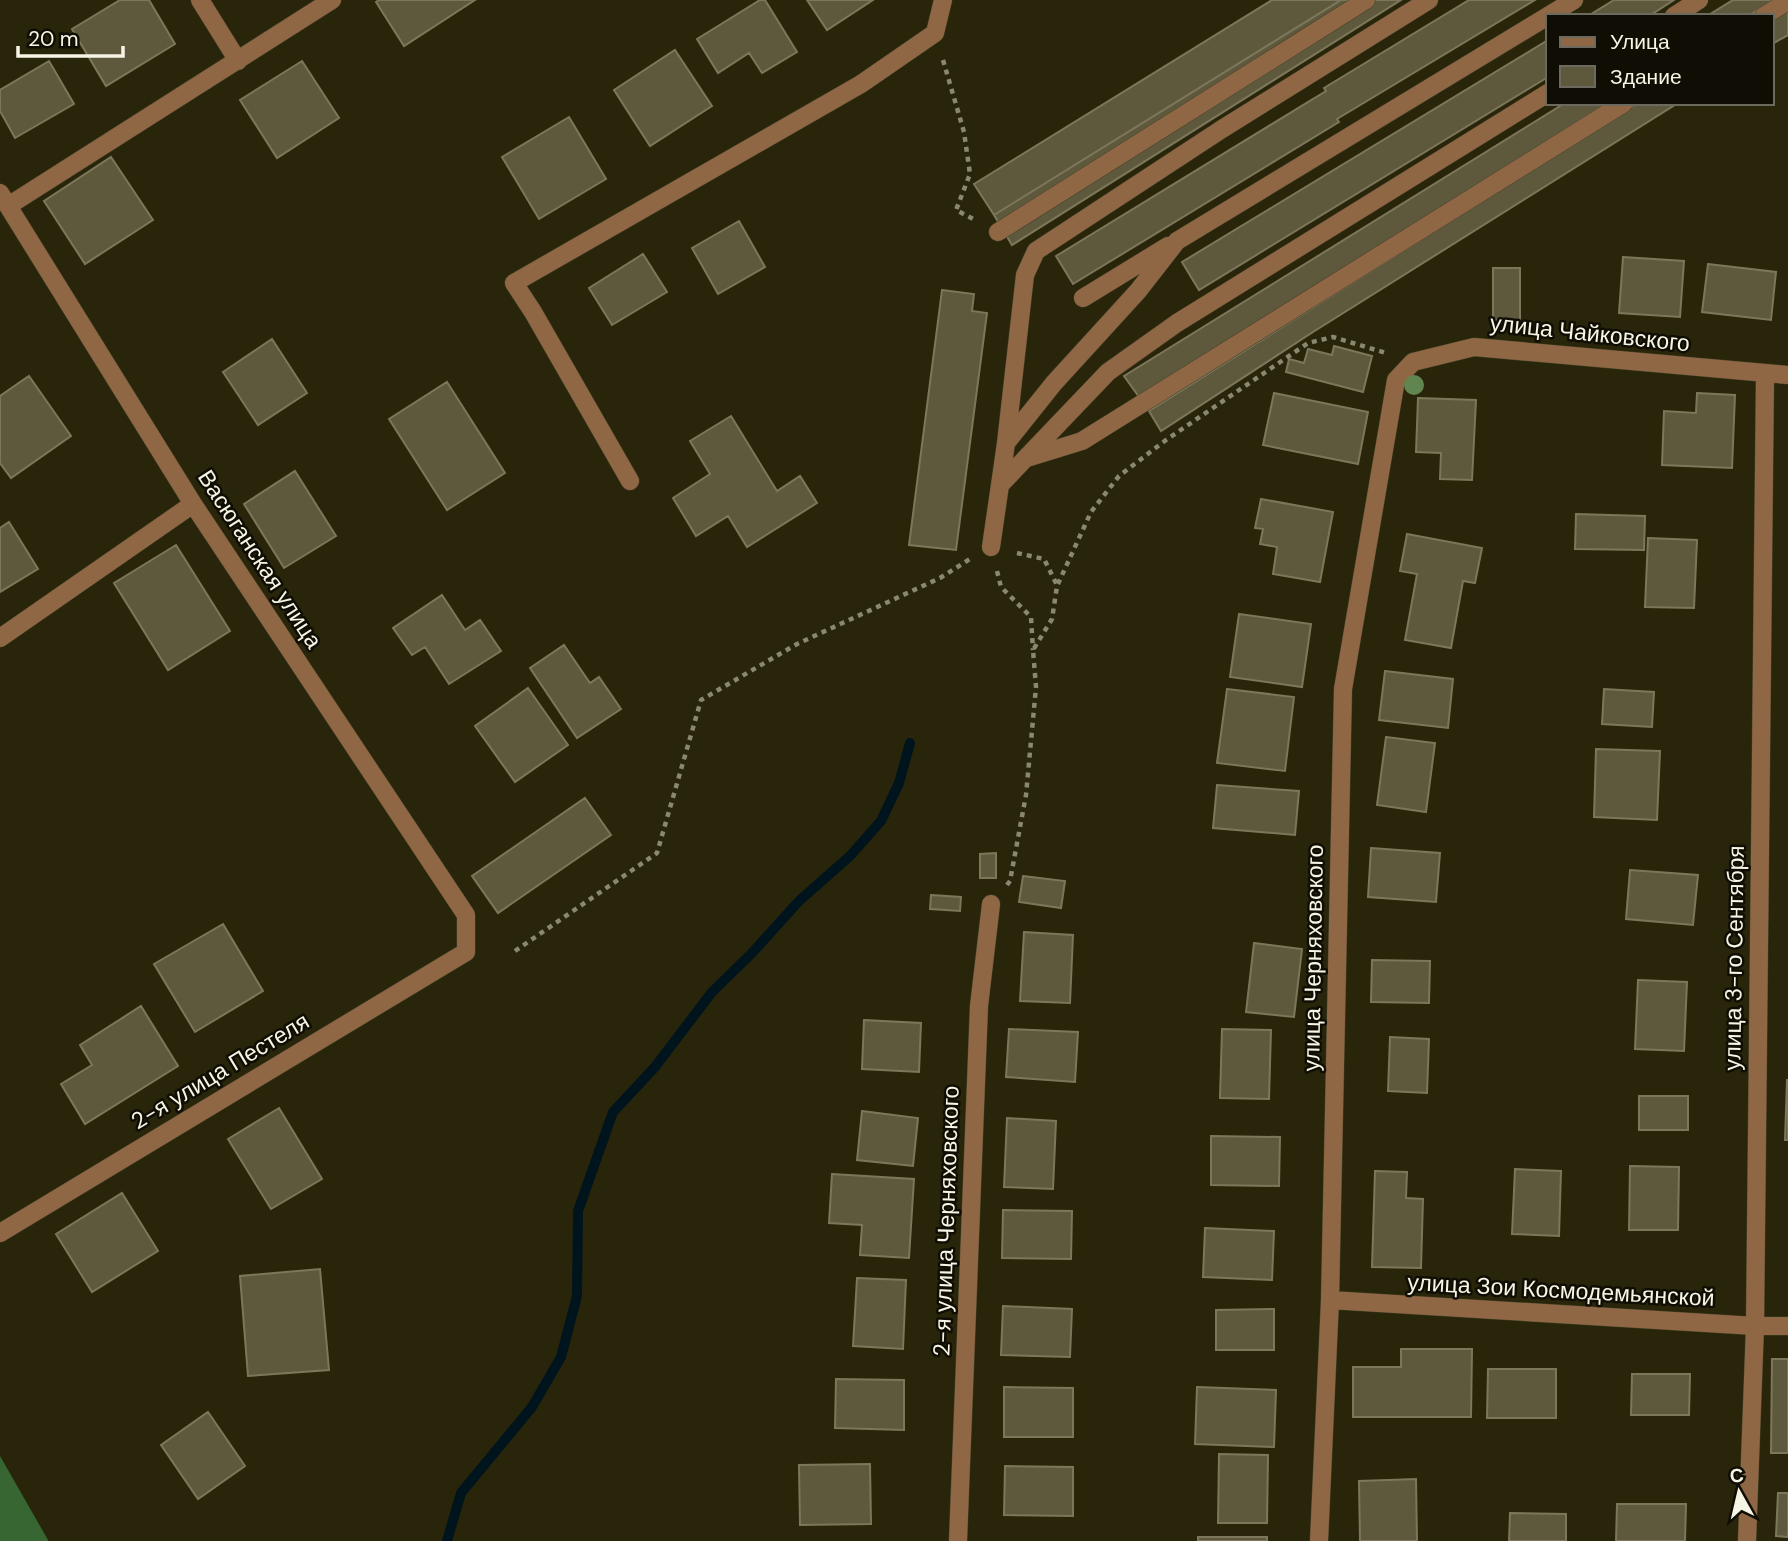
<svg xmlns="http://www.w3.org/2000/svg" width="1788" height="1541" viewBox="0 0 1788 1541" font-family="'DM Sans',sans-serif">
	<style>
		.forest { fill: #376633 }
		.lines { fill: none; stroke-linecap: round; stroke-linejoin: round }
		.stream { stroke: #00141e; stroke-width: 10 }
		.building { fill: #5e593d; stroke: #7c775a; stroke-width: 2 }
		.minor-casing { stroke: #464229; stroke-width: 19 }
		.path { stroke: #8b8872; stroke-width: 4.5; stroke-dasharray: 5 5; stroke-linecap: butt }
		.minor { stroke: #8f6745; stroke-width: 18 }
		.tree { fill: #61854f }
		.labels { text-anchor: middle; stroke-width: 5; stroke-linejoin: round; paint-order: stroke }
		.street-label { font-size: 23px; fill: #f7f5e5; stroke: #100e04 }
	</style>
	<rect width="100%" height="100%" fill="#29250a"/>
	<path class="forest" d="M0,1456L48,1540V1541H0Z"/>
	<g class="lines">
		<path class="stream" d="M447,1541L461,1493L532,1407L561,1357L577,1296L578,1211L613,1112L655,1067L712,992L752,953L799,901L850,856L881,821L899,783L910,743"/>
	</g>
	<path class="building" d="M120,0H149L175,44L106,86L72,29Z
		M379,0H475L404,46L376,2Z
		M760,0H765L797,52L762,73L749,53L718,73L697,39Z
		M807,0H873L827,30Z
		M1272,0H1341L994,215L974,184Z
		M1341,0H1401L1012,245L994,215Z
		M1469,0H1535L1337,119L1339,122L1073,284L1056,256L1326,91L1324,88Z
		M1614,0H1674L1649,16H1588Z
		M1733,0H1774L1748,16H1707Z
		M1788,9V35L1772,44V19Z
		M1548,40V77L1199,290L1182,262Z
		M675,50L712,106L650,146L614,90Z
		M49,61L74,104L15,138L0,111V90Z
		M302,61L339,118L277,158L240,100Z
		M1565,103H1608L1139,397L1124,376Z
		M1638,103H1678L1313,332L1161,431L1149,411Z
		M569,117L606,179L539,219L502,157Z
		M111,157L153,220L85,264L44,201Z
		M739,221L765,267L718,294L692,248Z
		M643,254L667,292L612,325L589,288Z
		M1623,257L1684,261L1680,317L1619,313Z
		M1708,264L1776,272L1771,320L1702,312Z
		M1493,268H1520V320H1493Z
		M942,290L974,294L972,311L987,313L956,550L909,545Z
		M272,339L307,393L258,425L223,372Z
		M1334,346L1372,356L1363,392L1286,372L1289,359L1304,363L1308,349L1332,355Z
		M29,376L71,436L11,478L0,463V396Z
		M447,382L505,473L447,510L389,419Z
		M1274,393L1368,412L1358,464L1263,445Z
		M1697,393L1735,395L1732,468L1662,465L1664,411L1696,413Z
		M1418,398L1476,400L1472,480L1440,479L1441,453L1416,452Z
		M731,416L777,491L800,476L817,503L747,547L728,516L696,536L673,498L710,474L690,441Z
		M295,471L336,536L284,568L244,504Z
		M1261,499L1333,512L1320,582L1273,574L1277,547L1260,544L1263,529L1255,528Z
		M1576,514L1645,516L1644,550L1575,549Z
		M9,522L38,569L0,592V528Z
		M1407,534L1482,548L1475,583L1463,581L1451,648L1405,640L1417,574L1400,571Z
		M1648,538L1697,540L1694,608L1645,607Z
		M176,545L230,631L168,670L114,583Z
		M442,595L465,630L480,620L501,651L449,684L425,647L412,655L393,628Z
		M1239,614L1311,624L1302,687L1230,677Z
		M564,645L590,683L599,677L621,709L577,738L530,668Z
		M1385,671L1453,679L1448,728L1379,720Z
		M528,688L568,745L515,782L475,726Z
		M1227,689L1294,697L1285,771L1217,763Z
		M1604,689L1654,692L1652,727L1602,724Z
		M1386,737L1435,743L1426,812L1377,805Z
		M1596,749L1660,751L1657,820L1594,817Z
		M1217,785L1299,791L1295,835L1213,828Z
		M585,798L611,835L498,913L472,876Z
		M1371,848L1440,853L1436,902L1368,897Z
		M996,853V878H980V854Z
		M1630,870L1698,875L1693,925L1626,919Z
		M1023,876L1065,881L1061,908L1019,902Z
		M931,895L961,897L960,911L930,909Z
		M223,924L263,991L195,1032L154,964Z
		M1024,932L1073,935L1070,1003L1020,1001Z
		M1254,943L1302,949L1294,1017L1246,1012Z
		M1372,960L1430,961L1429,1003L1371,1002Z
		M1638,980L1687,982L1684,1051L1635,1049Z
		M141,1006L178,1066L85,1124L61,1084L92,1065L80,1045Z
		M864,1020L921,1023L919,1072L862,1069Z
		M1009,1029L1078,1032L1075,1082L1006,1077Z
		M1222,1029L1271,1030L1269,1099L1220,1098Z
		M1390,1037L1429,1039L1427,1093L1388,1091Z
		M1787,1080H1788V1140H1785Z
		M1639,1096H1688V1130H1639Z
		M279,1108L322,1179L271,1209L228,1139Z
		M862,1111L918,1118L913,1166L857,1160Z
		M1007,1118L1056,1121L1053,1189L1004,1187Z
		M1211,1136L1280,1137L1279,1186L1211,1185Z
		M1630,1166L1679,1167L1678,1230H1629Z
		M1515,1169L1561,1171L1559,1236L1512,1234Z
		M1375,1171L1407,1172L1406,1198L1423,1199L1421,1268L1372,1267Z
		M832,1174L914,1179L909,1258L860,1255L862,1225L829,1223Z
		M122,1193L158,1251L92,1292L56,1234Z
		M1003,1210L1072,1211L1071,1259L1002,1258Z
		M1205,1228L1274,1231L1272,1280L1203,1277Z
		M320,1269L329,1370L248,1376L240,1276Z
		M857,1278L906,1280L903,1349L853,1346Z
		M1003,1306L1072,1309L1070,1357L1001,1355Z
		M1274,1309V1350H1216V1310Z
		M1401,1349H1472L1471,1417H1353V1367H1401Z
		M1772,1359H1788V1453H1771Z
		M1488,1369H1556V1418H1487Z
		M1632,1374H1690L1689,1415H1631Z
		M836,1379L904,1380V1430L835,1428Z
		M1004,1387L1073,1388V1437H1004Z
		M1197,1387L1276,1390L1274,1447L1195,1444Z
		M208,1412L245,1466L198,1499L161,1445Z
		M1219,1454L1268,1455L1267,1523H1218Z
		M870,1464L871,1524L800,1525L799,1465Z
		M1005,1466L1073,1467V1516L1004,1515Z
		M1416,1479L1417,1541H1360L1359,1481Z
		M1778,1493H1788V1537L1776,1536Z
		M1617,1504H1686L1685,1541H1616Z
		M1510,1513L1566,1514V1541H1509Z
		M1198,1537H1267V1541H1198Z"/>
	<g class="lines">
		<defs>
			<path id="minor" d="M200,0L238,61
				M1548,16L1574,0
				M1674,16L1699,0
				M1764,16L1788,1
				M0,193L193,504L466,915V952L0,1233
				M8,206L332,0
				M998,232L1366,0
				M1083,298L1168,246
				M1006,443L1025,275L1036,251L1222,129L1429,0
				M1027,458L1082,441L1624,103
				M630,481L533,312L514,283L861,84L935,33L943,0
				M1000,485L1006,443L1054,383L1138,291L1177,241L1548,16
				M991,547L1000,485L1108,372L1177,323L1548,93
				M0,638L193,504
				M1330,1300L1755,1326H1788
				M958,1541L979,1006L991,904
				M1319,1541L1330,1300L1343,689L1396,380L1413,362L1474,347L1788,375
				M1747,1541L1755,1326L1765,375"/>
		</defs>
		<use href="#minor" class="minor-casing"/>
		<path class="path" d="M943,60L964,132L970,174L956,210L977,221
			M1017,553L1044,559L1057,585
			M997,571L1001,587L1031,617L1033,650
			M1007,885L1010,881L1026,795L1036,687L1033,650L1052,619L1057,586L1091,512L1119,476L1166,440L1308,343L1333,337L1386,353
			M515,951L657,853L701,700L797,644L940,578L970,559"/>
		<use href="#minor" class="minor"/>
	</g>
	<circle class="tree" cx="1414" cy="385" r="10"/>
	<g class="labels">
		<g class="street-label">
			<text transform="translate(1590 333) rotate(6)" y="8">улица Чайковского</text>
			<text transform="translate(260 559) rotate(57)" y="8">Васюганская улица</text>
			<text transform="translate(1313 958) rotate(-89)" y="8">улица Черняховского</text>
			<text transform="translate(1734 958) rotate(-89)" y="8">улица 3-го Сентября</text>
			<text transform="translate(220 1071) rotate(-31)" y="8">2-я улица Пестеля</text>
			<text transform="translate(946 1221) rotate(-88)" y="8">2-я улица Черняховского</text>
			<text transform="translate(1561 1290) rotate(3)" y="8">улица Зои Космодемьянской</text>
		</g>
	</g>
	<rect x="1546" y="14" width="228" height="91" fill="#100e04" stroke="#6c6a5e" stroke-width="2"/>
	<rect x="1560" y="37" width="35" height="10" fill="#8f6745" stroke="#6c6a5e" stroke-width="2"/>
	<text x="1610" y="49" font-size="21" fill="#f7f5e5">Улица</text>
	<rect x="1560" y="66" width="35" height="21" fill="#5e593d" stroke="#6c6a5e" stroke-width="2"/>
	<text x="1610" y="84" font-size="21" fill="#f7f5e5">Здание</text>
	<g transform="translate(1739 1492) rotate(352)" stroke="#100e04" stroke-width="5" paint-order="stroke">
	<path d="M0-5L12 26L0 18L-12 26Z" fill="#f7f5e5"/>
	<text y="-10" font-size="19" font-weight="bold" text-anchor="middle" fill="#f7f5e5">С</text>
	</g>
	<path d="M18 46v10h105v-10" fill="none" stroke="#f7f5e5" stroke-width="3.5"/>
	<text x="28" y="46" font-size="21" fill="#f7f5e5" stroke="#100e04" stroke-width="5" paint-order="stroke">20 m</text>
</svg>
